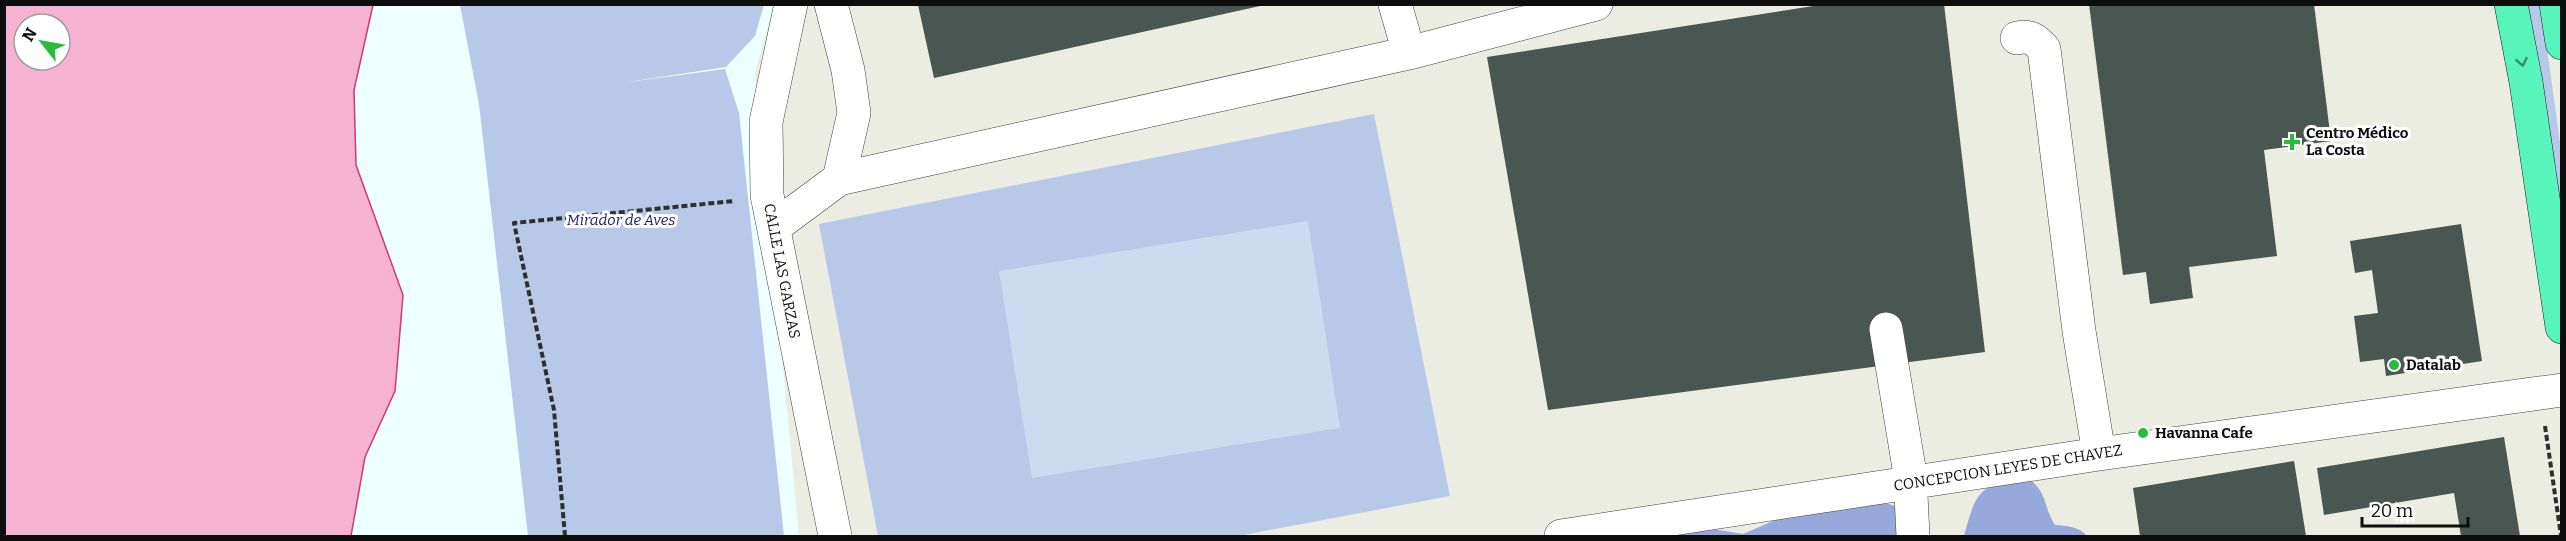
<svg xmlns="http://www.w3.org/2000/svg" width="2566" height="541" viewBox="0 0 2566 541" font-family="Bitter,serif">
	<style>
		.industrial { fill: #ebece2 }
		.green { fill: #b8c8e9 }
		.forest { fill: #97a9da }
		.pitch { fill: #cadcf0 }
		.water { fill: #f6b3d1; stroke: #cd3a78; stroke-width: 1.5; fill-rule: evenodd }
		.building { fill: #4a5651 }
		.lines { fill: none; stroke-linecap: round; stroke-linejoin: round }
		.minor-casing { stroke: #404040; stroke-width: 34 }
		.highway-casing { stroke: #1e1e1e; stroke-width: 34 }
		.path { stroke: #2f2f2f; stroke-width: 4; stroke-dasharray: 6 3; stroke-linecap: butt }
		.minor { stroke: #fff; stroke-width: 33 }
		.highway { stroke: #57f4bb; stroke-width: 33 }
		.oneway { stroke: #368c6d }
		.poi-dot { fill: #26bd3a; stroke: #fff; stroke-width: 2 }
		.labels { text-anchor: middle; stroke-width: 6; stroke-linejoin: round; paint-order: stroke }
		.poi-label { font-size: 15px; font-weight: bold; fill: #0d0d0d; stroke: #fff; text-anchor: start }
		.park-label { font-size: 15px; font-style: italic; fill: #1e2065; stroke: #fff }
		.street-label { font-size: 15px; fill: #0d0d0d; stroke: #fff }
	</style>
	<rect width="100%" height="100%" fill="#eff"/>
	<path class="industrial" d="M774,4L2561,5V536H799L755,73Z"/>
	<path class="green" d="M460,5H764L755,36L726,67L621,83L725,69L739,113L784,536H528L479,104Z
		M2525,5H2541L2561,150V258Z
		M1374,114L1450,496L1238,536H878L819,224Z"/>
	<path class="forest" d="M2025,475C2050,495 2041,502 2055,525C2066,526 2079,526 2087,536H1964C1976,491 1979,486 2025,475Z
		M1879,502C1905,506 1910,516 1926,536H1616L1713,529L1743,534L1787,515Z"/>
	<path class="pitch" d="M1308,221L1340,428L1032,478L999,271Z"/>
	<path class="water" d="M4,5H373L354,90L356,165L403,295L395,391L365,457L351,536H5ZM24,24H60V60H24Z"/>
	<path class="building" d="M1826,4H1944L1985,352L1548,410L1487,57Z
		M2089,4H2314L2331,141L2264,150L2277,256L2189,267L2193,298L2150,304L2146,272L2123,275Z
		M918,5H1260V6L934,78Z
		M2461,224L2482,361L2386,376L2384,359L2360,362L2354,316L2378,313L2372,270L2355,273L2350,241Z
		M2504,437L2520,536H2461L2454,493L2324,515L2317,468Z
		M2294,461L2306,536H2140L2133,488Z"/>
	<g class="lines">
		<defs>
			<path id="minor" d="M791,4L766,122L767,195L835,536
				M831,4L848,70L854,113L839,179
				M1395,4L1409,53
				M2017,38C2030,35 2036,40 2044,49L2079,331L2099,454
				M774,227L839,179L1409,53L1596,4
				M1886,329L1910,474L1913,536
				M1561,536L2099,454L2562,390"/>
			<path id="highway" d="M2511,4L2526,82L2562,327
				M2556,4L2562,43"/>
		</defs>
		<use href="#minor" class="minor-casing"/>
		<use href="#highway" class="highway-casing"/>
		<path class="path" d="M2545,426L2561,536
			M565,536L554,410L514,223L734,201"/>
		<use href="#minor" class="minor"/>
		<use href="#highway" class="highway"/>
	</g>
	<defs><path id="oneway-chevron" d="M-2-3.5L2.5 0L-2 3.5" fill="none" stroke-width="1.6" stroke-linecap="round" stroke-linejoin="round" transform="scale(1.5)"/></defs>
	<use class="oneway" href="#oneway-chevron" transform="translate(2522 62) rotate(79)"/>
	<g class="poi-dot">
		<path d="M2289 133h6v6h6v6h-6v6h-6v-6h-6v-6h6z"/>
		<circle cx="2394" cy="365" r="6"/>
		<circle cx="2143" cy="433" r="6"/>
	</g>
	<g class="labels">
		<g class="poi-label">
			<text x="2306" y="138">Centro Médico<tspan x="2306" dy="17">La Costa</tspan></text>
			<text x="2406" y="370">Datalab</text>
			<text x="2155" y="438">Havanna Cafe</text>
		</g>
		<g class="park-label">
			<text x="621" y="225">Mirador de Aves</text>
		</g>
		<g class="street-label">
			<text transform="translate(782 271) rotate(79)" y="5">CALLE LAS GARZAS</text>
			<text transform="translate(2008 468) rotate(-9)" y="5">CONCEPCION LEYES DE CHAVEZ</text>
		</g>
	</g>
	<rect width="2566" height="541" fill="none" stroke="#0d0d0d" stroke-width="12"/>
	<g transform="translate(42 42) rotate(301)"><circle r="28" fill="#ffffff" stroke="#9e9e9e" stroke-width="1.5"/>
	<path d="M0-4.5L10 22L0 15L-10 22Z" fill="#26bd3a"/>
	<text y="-9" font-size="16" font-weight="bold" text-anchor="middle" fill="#0d0d0d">N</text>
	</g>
	<path d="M2362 517v9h106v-9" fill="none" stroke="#0d0d0d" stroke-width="3"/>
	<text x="2371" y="517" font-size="18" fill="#0d0d0d" stroke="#ffffff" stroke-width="4.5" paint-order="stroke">20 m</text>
</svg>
